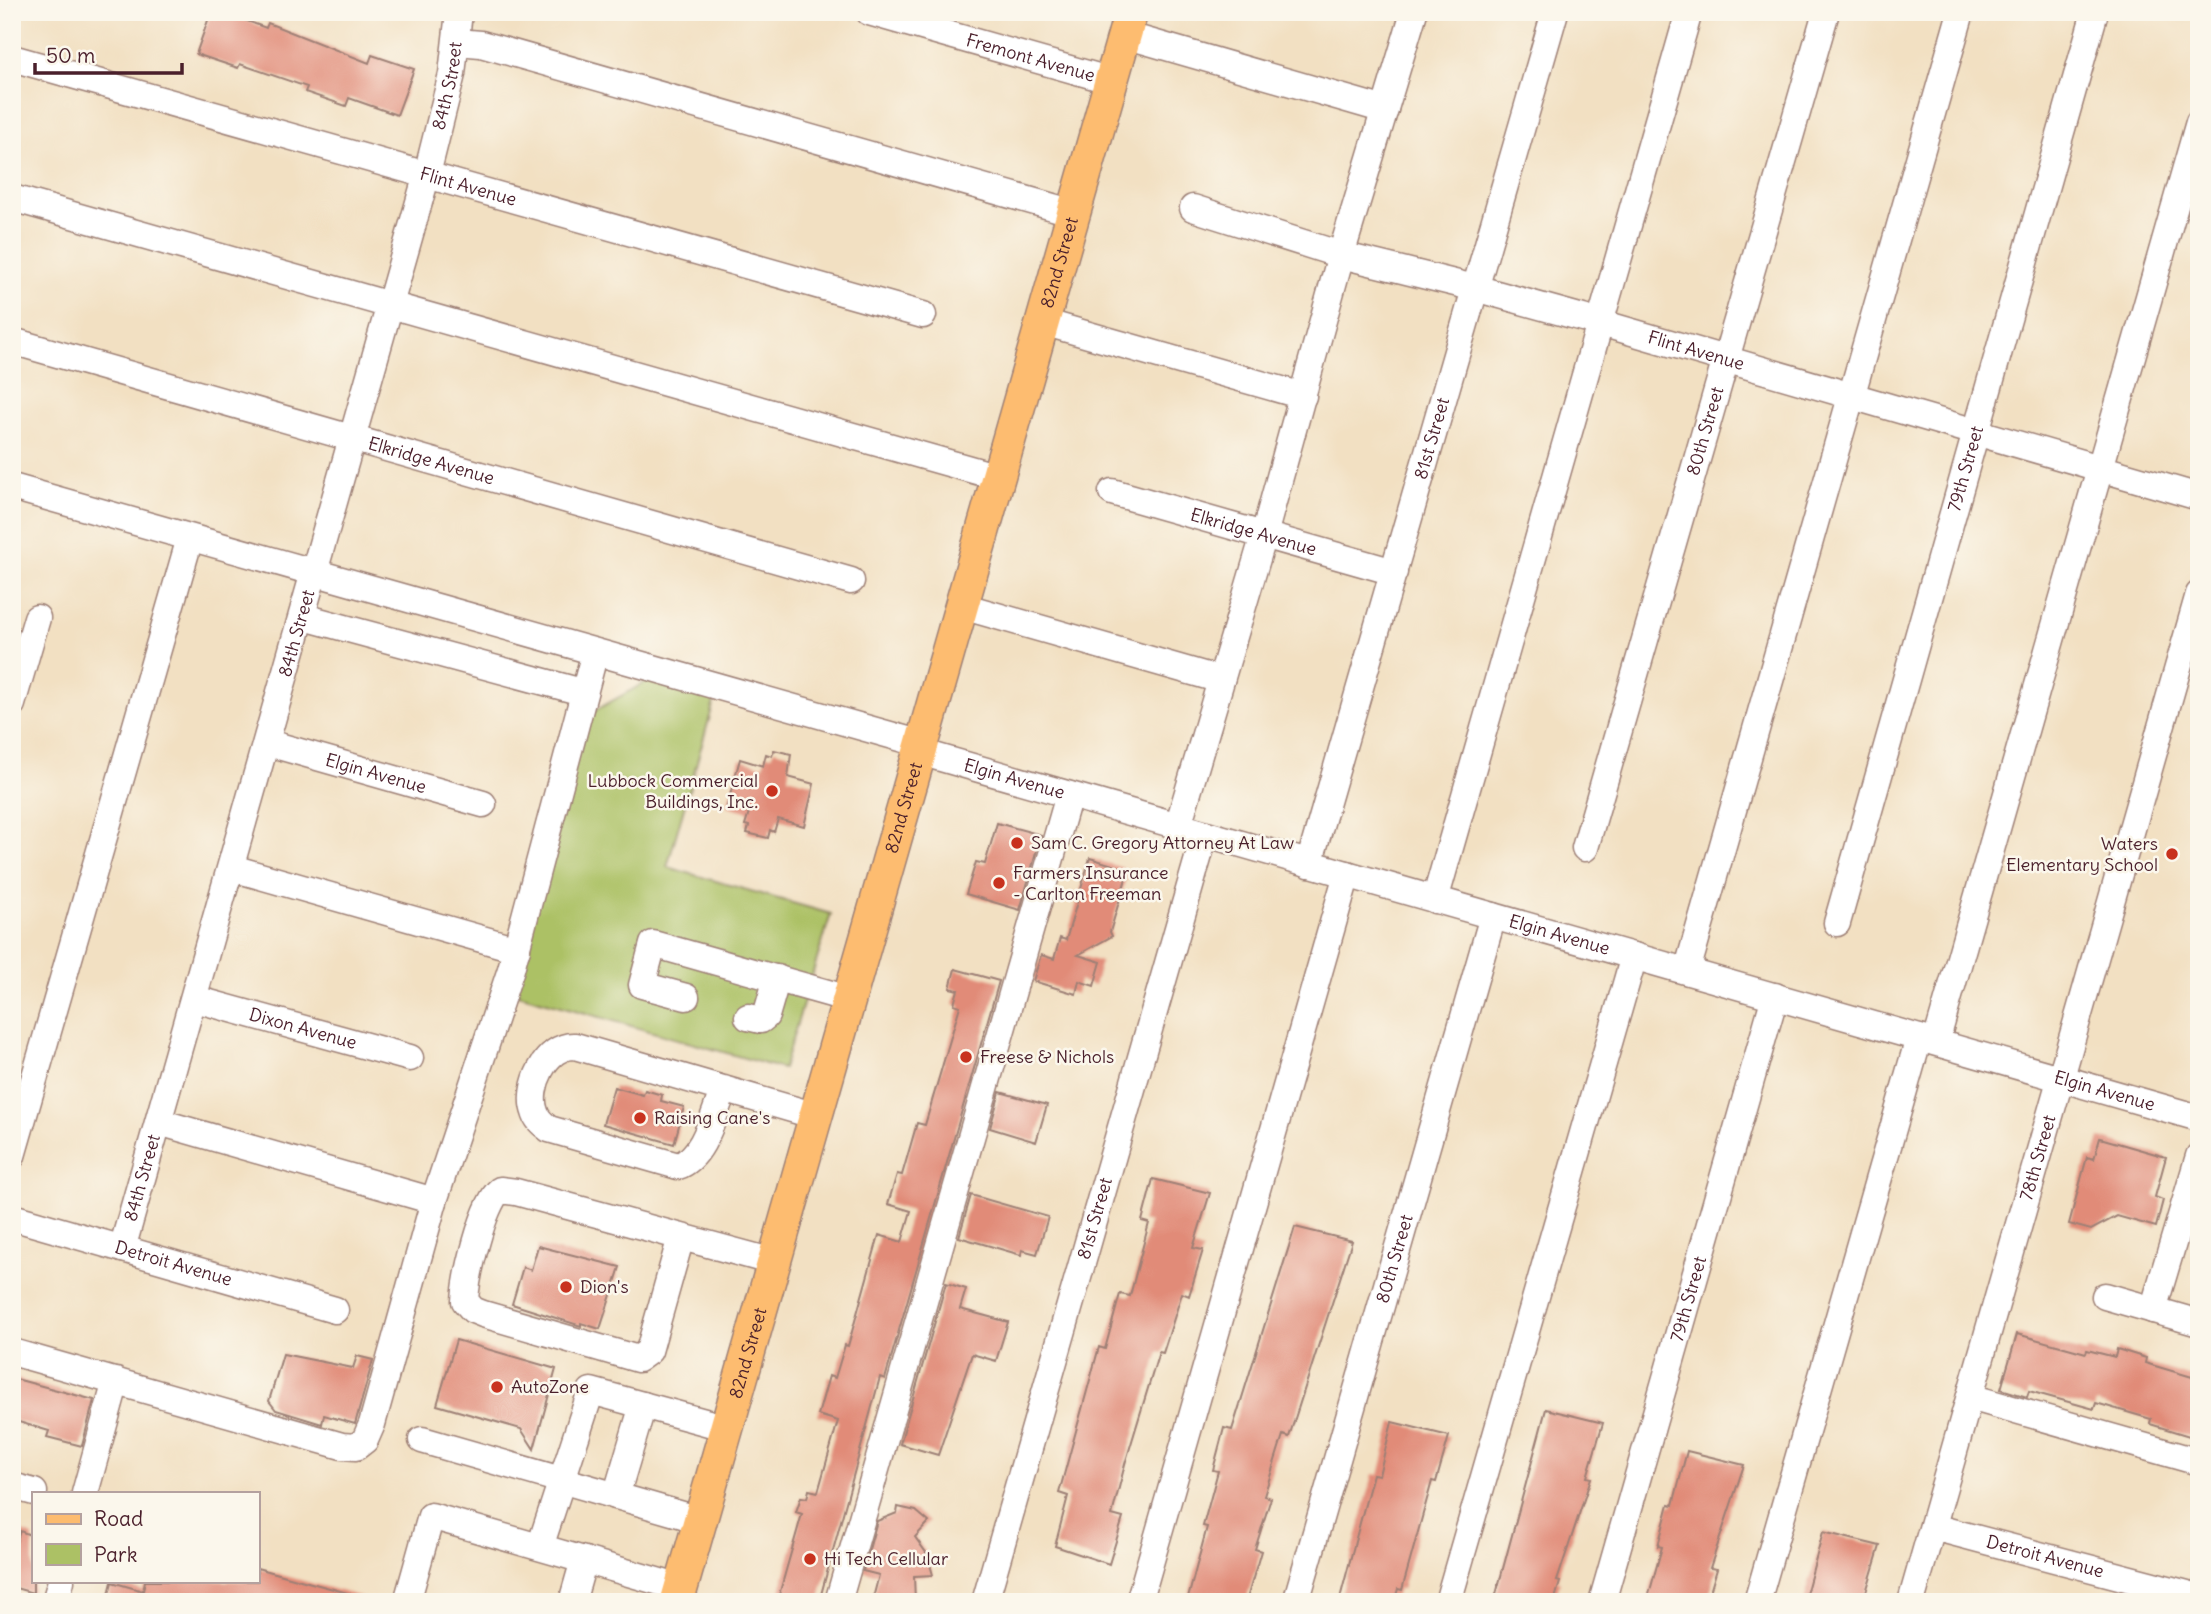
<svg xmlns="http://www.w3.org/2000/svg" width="2211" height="1614" viewBox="0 0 2211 1614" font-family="Delius,sans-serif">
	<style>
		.green { fill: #acc165; stroke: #7b7048; stroke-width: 2 }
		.building { fill: #e18b78 }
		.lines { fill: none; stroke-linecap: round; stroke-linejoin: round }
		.minor-casing { stroke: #9e8076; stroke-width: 29 }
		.major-casing { stroke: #9e8076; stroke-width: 36 }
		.minor { stroke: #fff; stroke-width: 26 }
		.major { stroke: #fdbc6f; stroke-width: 33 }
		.poi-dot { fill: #c8321e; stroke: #fbf7ec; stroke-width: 2.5 }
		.labels { text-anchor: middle; stroke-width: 5; stroke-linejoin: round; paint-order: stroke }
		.street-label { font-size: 18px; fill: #4a1f2b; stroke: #fbf7ec }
		.poi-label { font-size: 18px; fill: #4a1f2b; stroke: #fbf7ec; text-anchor: start }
	</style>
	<rect width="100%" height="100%" fill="#fbf7ec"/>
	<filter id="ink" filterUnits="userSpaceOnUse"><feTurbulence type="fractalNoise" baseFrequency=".0143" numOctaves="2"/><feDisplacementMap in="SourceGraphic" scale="14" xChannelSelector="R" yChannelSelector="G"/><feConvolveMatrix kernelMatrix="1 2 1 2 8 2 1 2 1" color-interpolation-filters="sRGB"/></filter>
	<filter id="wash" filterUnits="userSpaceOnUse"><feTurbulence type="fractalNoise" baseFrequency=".00686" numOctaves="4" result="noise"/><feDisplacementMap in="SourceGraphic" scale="28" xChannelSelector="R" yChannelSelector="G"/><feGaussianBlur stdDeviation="1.57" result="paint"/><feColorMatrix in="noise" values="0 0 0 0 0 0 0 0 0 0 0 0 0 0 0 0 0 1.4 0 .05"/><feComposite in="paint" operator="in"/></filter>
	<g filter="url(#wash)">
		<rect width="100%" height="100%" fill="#f2e0c2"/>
		<path class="green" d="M655,677L716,695L667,867L831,914L783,1069L508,991L587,715Z"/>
		<g id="blocks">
			<path class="building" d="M211,12H223L266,28L268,23L369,63L372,55L414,69L397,115L349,98L346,106L305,92L307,87L240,64L238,68L196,54Z
				M774,750L791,754L788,777L814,784L804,826L778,819L774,832L770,830L768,838L747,833L749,826L745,825L749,812L727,806L740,759L763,766L766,754L772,756Z
				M997,823L1041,835L1020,910L966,894L976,862L985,864Z
				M1090,858L1123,868L1127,875L1110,932L1112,936L1078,955L1101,962L1094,986L1079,981L1076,994L1033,981L1041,955L1054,959L1060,938L1066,940Z
				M955,969L999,981L885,1379L880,1377L819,1602H777L802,1514L796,1512L801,1497L807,1498L809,1490L818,1492L838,1421L818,1415L829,1376L835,1378L845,1345L848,1346L879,1235L902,1242L911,1211L888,1204L897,1174L902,1175L917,1123L925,1125L960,1006L954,1004L958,990L950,988Z
				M614,1087L643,1095L645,1090L662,1095L661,1101L684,1107L674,1144L603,1124Z
				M1000,1092L1047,1105L1036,1142L990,1128Z
				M2100,1138L2166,1157L2155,1197L2163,1200L2156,1227L2117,1216L2091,1230L2069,1224L2087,1157L2094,1159Z
				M1153,1179L1210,1193L1193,1248L1203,1250L1189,1296L1182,1293L1163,1353L1159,1352L1125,1464L1112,1515L1123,1518L1109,1564L1055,1546L1068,1496L1059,1493L1099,1347L1105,1349L1120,1294L1130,1296L1149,1223L1142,1221Z
				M971,1195L1048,1217L1037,1254L1022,1250L1021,1255L959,1237Z
				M1295,1227L1352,1241L1289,1437L1283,1435L1264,1496L1271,1498L1255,1549L1261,1551L1246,1602H1187L1207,1527L1203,1526L1218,1471L1213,1470L1224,1428L1232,1430Z
				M538,1246L620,1267L600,1329L581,1323V1326L512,1304L523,1267L531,1270Z
				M946,1283L966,1289L960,1309L1008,1322L996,1361L972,1354L938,1455L900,1444Z
				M2017,1334L2086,1353L2087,1350L2115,1357L2117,1349L2146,1358L2145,1363L2199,1379V1439L2150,1424L2151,1419L2096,1403L2094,1409L2029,1391L2027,1397L2001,1389Z
				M456,1340L556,1369L534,1449L521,1429L437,1405Z
				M283,1354L353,1368L357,1356L373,1360L355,1424L324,1415L322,1424L276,1410L269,1401Z
				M16,1379L94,1400L82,1446L47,1437L49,1431L12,1420V1392Z
				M1546,1409L1603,1423L1587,1477L1591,1478L1557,1581L1560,1582L1554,1602H1494Z
				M1392,1422L1449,1436L1436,1482L1432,1481L1402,1590L1398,1589L1394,1602H1339L1373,1474L1379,1475Z
				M1687,1451L1744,1465L1710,1568L1717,1569L1707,1602H1661L1648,1598L1662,1547L1658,1546L1669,1504L1673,1505Z
				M898,1507L916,1511L929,1522L915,1537L927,1554L933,1575L914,1576L915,1602H872L879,1575L863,1571L877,1521L897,1513Z
				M20,1531L33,1536V1593L12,1587V1555Z
				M1823,1532L1880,1546L1863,1602H1804Z
				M257,1568L362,1597L361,1602H107L112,1582L143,1591L145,1581H257Z"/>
		</g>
	</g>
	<g filter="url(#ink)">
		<use href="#blocks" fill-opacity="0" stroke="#9e8076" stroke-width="2"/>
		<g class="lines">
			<defs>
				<g id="minor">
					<path id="s1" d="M869,12L1112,81"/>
					<path d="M1125,35L1385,110"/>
					<path d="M457,42L481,44L1074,213"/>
					<path id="s2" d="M12,58L923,315"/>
					<path d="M12,198L998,477"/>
					<path id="s3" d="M1193,208L1341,255L1475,288L1601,323L2199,497"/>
					<path d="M1043,322L1303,396"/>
					<path id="s4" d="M12,341L851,581"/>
					<path d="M12,487L922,744"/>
					<path id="s5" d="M1112,492L1394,572"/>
					<path d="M962,606L1221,680"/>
					<path d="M304,617L582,692"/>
					<path d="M12,704L37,618"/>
					<path id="s6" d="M268,743L483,804"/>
					<path id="s7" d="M920,752L2199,1118"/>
					<path d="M1178,826L1264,535L1341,255L1414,12"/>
					<path id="s8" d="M1585,848L1826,12"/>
					<path id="s9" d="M1309,864L1555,12"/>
					<path d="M232,868L517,949"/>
					<path d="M1435,900L1689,12"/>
					<path id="s10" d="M1837,923L2095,12"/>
					<path d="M1687,971L1961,12"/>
					<path d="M686,997L642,985L653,944L849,999"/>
					<path id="s11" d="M195,999L410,1058"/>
					<path d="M748,1017L761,1020L766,1016L777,978"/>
					<path d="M1936,1042L2199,122"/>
					<path d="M724,1089C714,1112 705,1157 678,1166L549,1129C543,1124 537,1120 535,1112C526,1088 546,1044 575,1046L816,1116"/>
					<path d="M159,1122L434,1201"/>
					<path d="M12,1156L190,538"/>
					<path id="s12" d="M12,1217L335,1310"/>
					<path d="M681,1237L649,1351L638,1359L483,1314L473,1310L465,1301C466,1278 483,1203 500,1190L516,1192L774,1262"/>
					<path id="s13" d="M122,1249L427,174L452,74L459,12"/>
					<path d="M2105,1296L2199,1323"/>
					<path d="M2153,1310L2199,1156"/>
					<path d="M12,1352L342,1446L356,1447L365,1440L372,1424L434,1201L511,969L595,652"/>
					<path d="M1970,1397L2199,1462"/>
					<path d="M422,1440L700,1520"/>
					<path d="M12,1486L34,1492"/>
					<path d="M85,1493L116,1381"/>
					<path d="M616,1496L643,1405"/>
					<path id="s14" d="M1933,1527L2199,1597"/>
					<path d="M540,1547L591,1391L727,1428"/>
					<path d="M55,1602L61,1581"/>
					<path d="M407,1602L431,1516L681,1588"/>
					<path d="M572,1602L584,1560"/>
					<path d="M838,1602L1069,795"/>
					<path id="s15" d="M985,1602L1205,834"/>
					<path d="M1139,1602L1347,874"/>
					<path id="s16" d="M1296,1602L1493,916"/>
					<path d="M1448,1602L1634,956"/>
					<path id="s17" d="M1602,1602L1775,996"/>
					<path d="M1757,1602L1919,1038"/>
					<path id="s18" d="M1911,1602L2199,594"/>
				</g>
				<g id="major">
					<path id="s19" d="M677,1602L1131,12"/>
				</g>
			</defs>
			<use href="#minor" class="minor-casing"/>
			<use href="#major" class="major-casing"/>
			<use href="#minor" class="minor"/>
			<use href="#major" class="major"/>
		</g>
	</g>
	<g class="poi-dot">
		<circle cx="772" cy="791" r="7"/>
		<circle cx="1017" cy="843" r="7"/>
		<circle cx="2172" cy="854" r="7"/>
		<circle cx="999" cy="883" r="7"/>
		<circle cx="966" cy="1057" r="7"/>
		<circle cx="640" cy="1118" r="7"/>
		<circle cx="566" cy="1287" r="7"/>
		<circle cx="497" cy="1387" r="7"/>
		<circle cx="810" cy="1559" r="7"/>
	</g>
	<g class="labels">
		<g class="street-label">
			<text dy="6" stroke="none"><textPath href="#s1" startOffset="168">Fremont Avenue</textPath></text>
			<text dy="6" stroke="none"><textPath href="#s13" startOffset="1208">84th Street</textPath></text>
			<text dy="6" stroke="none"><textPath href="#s2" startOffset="474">Flint Avenue</textPath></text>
			<text dy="6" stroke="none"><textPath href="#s19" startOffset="1393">82nd Street</textPath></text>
			<text dy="6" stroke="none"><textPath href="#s3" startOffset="523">Flint Avenue</textPath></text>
			<text dy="6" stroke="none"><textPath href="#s8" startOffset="434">80th Street</textPath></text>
			<text dy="6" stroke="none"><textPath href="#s9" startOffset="443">81st Street</textPath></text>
			<text dy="6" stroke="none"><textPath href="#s4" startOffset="436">Elkridge Avenue</textPath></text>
			<text dy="6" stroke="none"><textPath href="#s10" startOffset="472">79th Street</textPath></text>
			<text dy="6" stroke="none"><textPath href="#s5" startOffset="147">Elkridge Avenue</textPath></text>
			<text dy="6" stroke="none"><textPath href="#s13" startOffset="640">84th Street</textPath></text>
			<text dy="6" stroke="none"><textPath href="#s6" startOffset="112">Elgin Avenue</textPath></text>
			<text dy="6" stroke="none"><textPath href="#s7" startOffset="98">Elgin Avenue</textPath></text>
			<text dy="6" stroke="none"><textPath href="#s19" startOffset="826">82nd Street</textPath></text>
			<text dy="6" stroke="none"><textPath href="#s7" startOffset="665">Elgin Avenue</textPath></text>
			<text dy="6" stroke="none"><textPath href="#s11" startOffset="112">Dixon Avenue</textPath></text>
			<text dy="6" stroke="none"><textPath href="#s7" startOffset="1232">Elgin Avenue</textPath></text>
			<text dy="6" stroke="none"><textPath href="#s18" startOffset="462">78th Street</textPath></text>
			<text dy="6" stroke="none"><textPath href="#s13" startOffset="74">84th Street</textPath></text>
			<text dy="6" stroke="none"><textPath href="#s15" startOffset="399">81st Street</textPath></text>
			<text dy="6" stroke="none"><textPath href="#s16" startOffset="357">80th Street</textPath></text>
			<text dy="6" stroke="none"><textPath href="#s12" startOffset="168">Detroit Avenue</textPath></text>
			<text dy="6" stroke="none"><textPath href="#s17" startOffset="315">79th Street</textPath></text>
			<text dy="6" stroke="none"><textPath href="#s19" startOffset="259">82nd Street</textPath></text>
			<text dy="6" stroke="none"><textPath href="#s14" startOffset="116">Detroit Avenue</textPath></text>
		</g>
		<g class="poi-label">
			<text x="758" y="787" text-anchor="end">Lubbock Commercial<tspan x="758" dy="21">Buildings, Inc.</tspan></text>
			<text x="1031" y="849">Sam C. Gregory Attorney At Law</text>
			<text x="2158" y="850" text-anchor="end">Waters<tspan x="2158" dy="21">Elementary School</tspan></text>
			<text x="1013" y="879">Farmers Insurance<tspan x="1013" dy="21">- Carlton Freeman</tspan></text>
			<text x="980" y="1063">Freese &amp; Nichols</text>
			<text x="654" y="1124">Raising Cane's</text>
			<text x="580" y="1293">Dion's</text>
			<text x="511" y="1393">AutoZone</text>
			<text x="824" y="1565">Hi Tech Cellular</text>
		</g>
	</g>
	<rect width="2211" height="1614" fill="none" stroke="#fbf7ec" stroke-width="42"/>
	<rect x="32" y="1492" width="228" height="91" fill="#fbf7ec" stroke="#b4a19f" stroke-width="2"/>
	<rect x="46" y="1514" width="35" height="10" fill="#fdbc6f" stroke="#b4a19f" stroke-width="2"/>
	<text x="94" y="1526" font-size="21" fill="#4a1f2b">Road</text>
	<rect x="46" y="1544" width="35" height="21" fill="#acc165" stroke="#b4a19f" stroke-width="2"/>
	<text x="94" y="1562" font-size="21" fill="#4a1f2b">Park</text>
	<path d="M35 63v10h147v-10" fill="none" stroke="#4a1f2b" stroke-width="3.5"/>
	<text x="46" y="63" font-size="21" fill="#4a1f2b" stroke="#fbf7ec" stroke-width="5" paint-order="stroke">50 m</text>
</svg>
